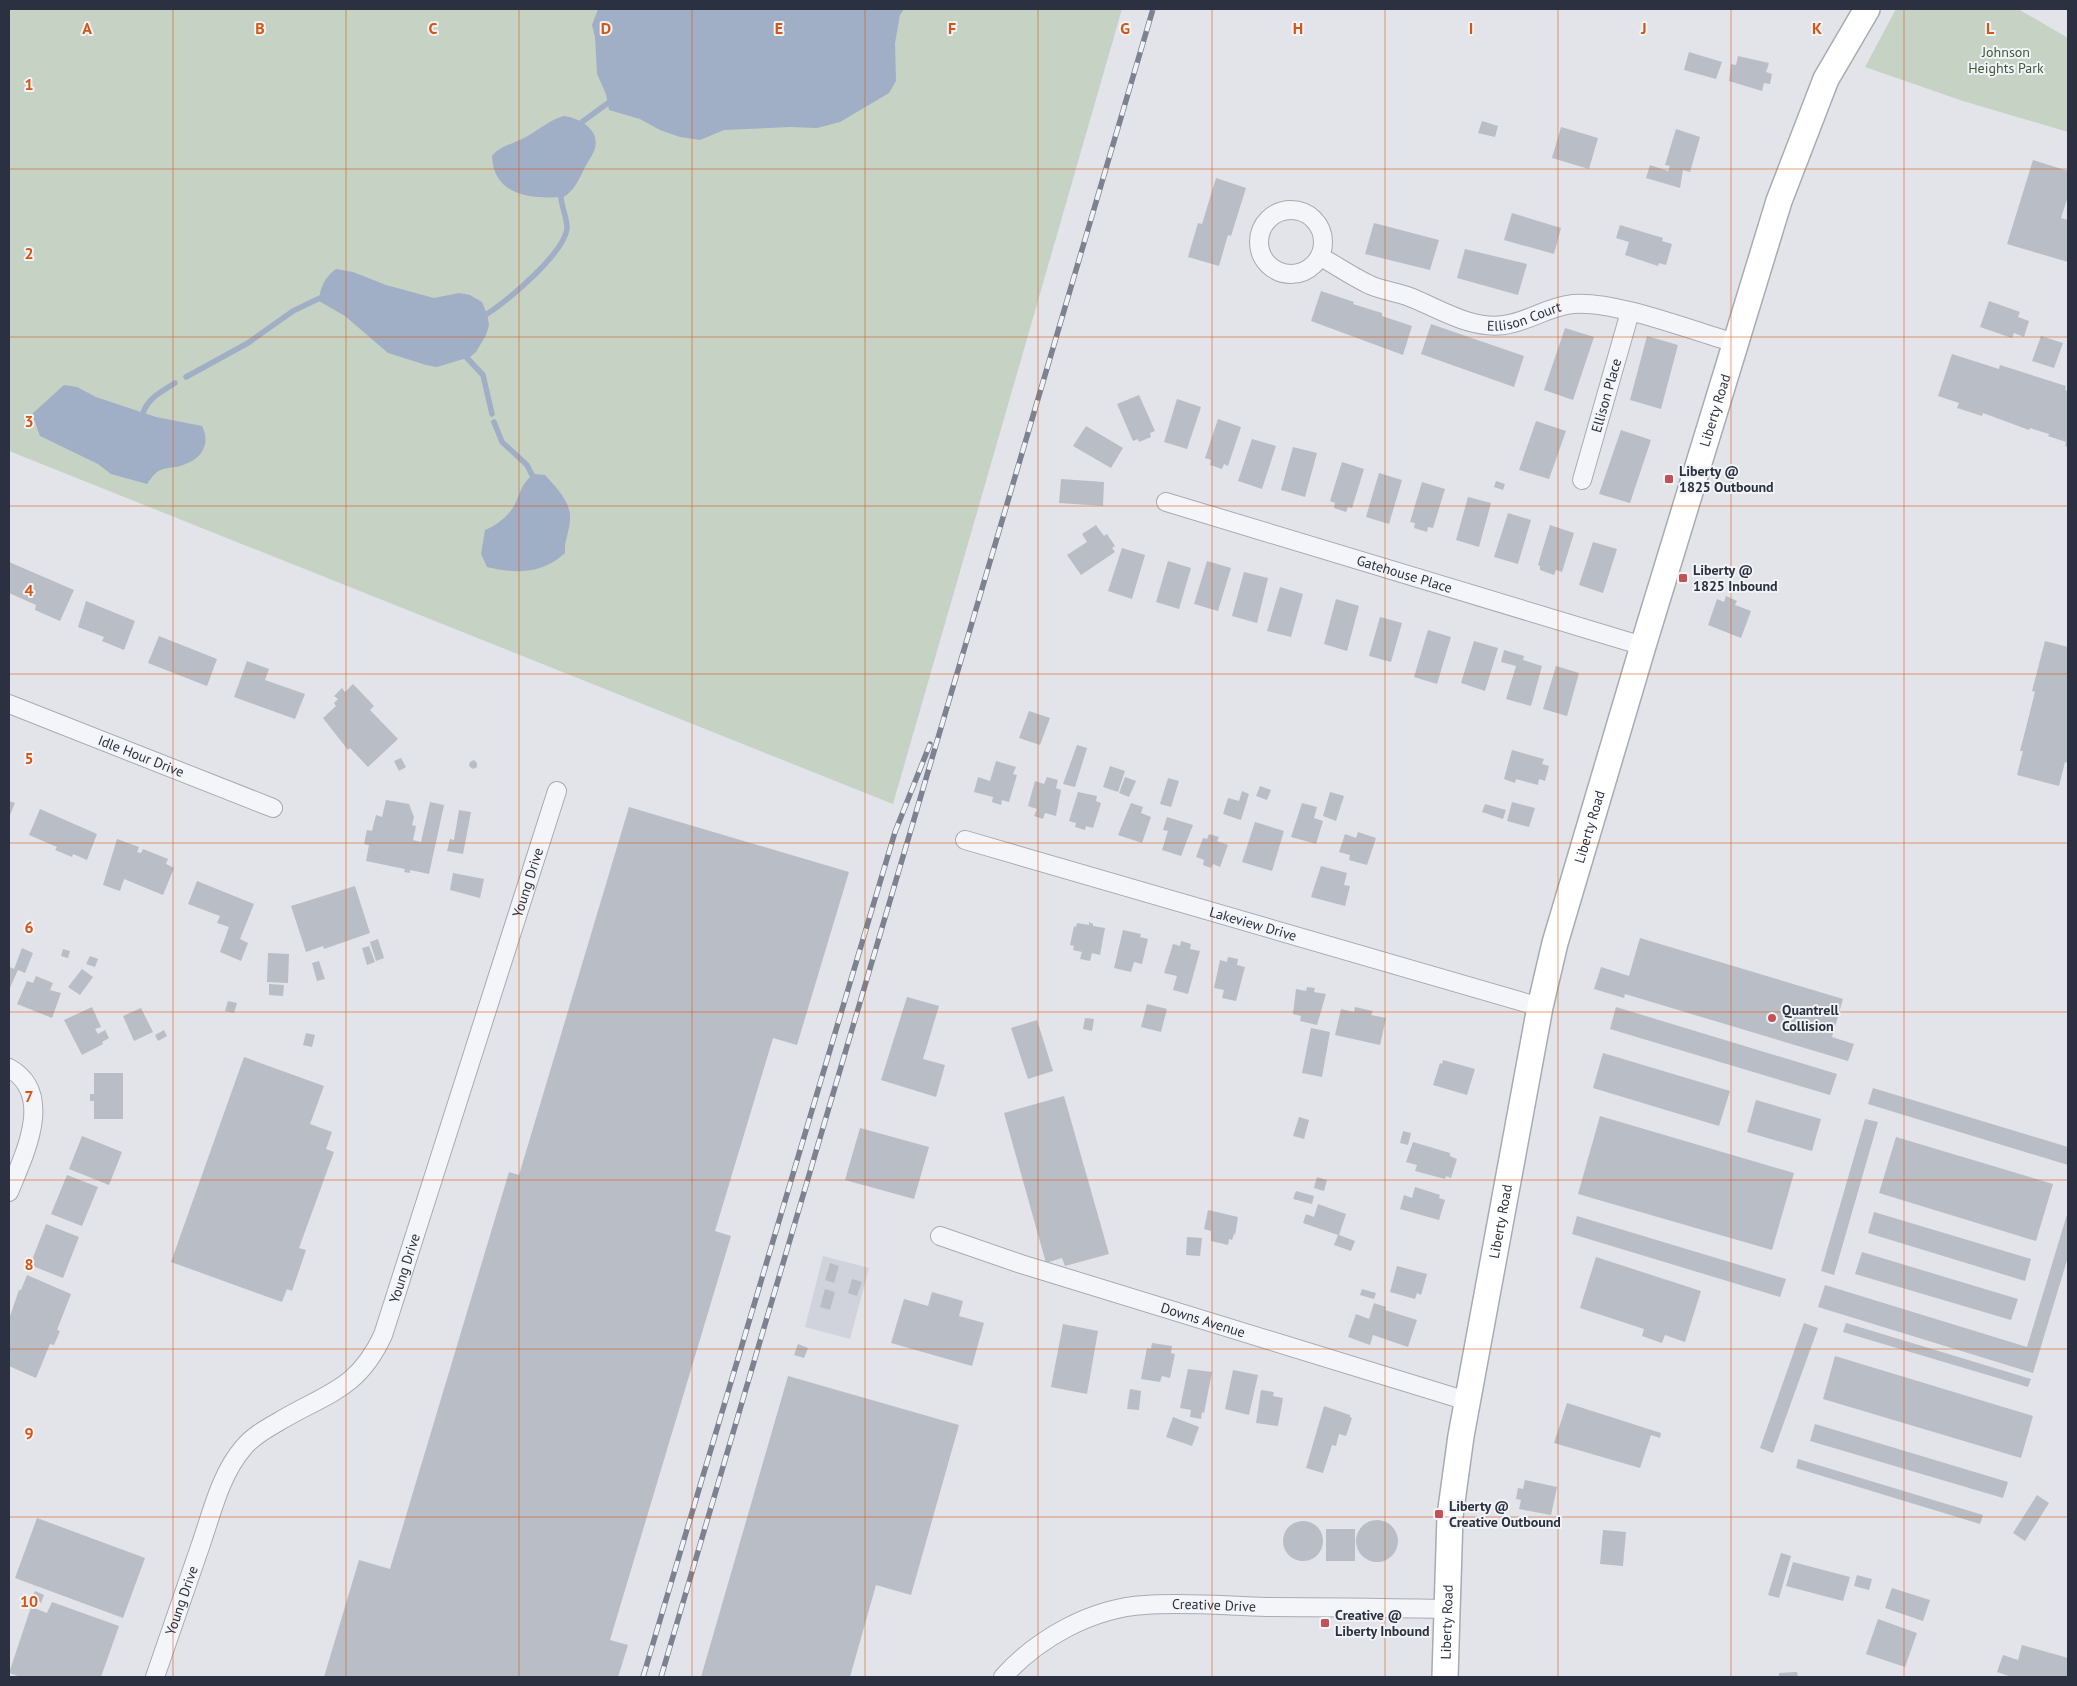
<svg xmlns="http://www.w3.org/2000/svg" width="2077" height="1686" viewBox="0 0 2077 1686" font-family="'PT Sans',sans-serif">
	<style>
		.built { fill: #d0d3db }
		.green { fill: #c6d2c4 }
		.water { fill: #a0aec6 }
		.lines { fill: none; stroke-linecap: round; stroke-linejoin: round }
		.stream { stroke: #a0aec6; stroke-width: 5.5 }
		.building { fill: #b9bdc5 }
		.street-casing { stroke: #a7abb3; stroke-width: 20 }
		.secondary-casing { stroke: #a7abb3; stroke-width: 28 }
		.street { stroke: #f4f5f8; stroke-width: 18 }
		.secondary { stroke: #fff; stroke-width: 25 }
		.rail-casing { stroke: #7d8291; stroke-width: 5.5 }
		.rail { stroke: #f1f3f7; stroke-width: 4; stroke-dasharray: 11; stroke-linecap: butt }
		.grid { fill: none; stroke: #d55511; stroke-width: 1; stroke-opacity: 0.55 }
		.poi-dot { fill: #c35257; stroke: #f1f3f7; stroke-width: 2 }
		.labels { text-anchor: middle; stroke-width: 4; stroke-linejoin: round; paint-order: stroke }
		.park-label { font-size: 14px; fill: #3d5a3a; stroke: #f1f3f7 }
		.street-label { font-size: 14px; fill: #2b3140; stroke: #f1f3f7 }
		.poi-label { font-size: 14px; font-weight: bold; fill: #2b3140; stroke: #f1f3f7; text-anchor: start }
		.grid-label { font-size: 16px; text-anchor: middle; font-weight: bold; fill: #d55511; stroke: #f1f3f7; stroke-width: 4; stroke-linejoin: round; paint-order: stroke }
	</style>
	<rect width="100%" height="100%" fill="#e2e4e9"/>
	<path class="built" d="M823,1256L869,1268L850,1339L805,1327Z"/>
	<path class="green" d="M9,9H1122L893,804L9,451Z
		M1896,9H2018L2068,38V132L1963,101L1865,67Z"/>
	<path class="water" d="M598,9H904L900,15L895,43L896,81L889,93L840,122L817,128L790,127L724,130L700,140L680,137L660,130L640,119L609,110L606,94L597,74L595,37L592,25Z
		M564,116C579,118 600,129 595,148C593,155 587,163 584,169C579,180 574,190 564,197C532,199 494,197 492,156C501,145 514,144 526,137C539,130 549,120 564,116Z
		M336,269L353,272L386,285L434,298L459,293L470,295L482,302L487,314L489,325L486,335L476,352L470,357L437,367L426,365L388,353L345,316L319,301C320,287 325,277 336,269Z
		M64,385L77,387L96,397L156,417L202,426C211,444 202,459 183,465C176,468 163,467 157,472C153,475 150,480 147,484L111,474L98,464L40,436L32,414Z
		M535,474L545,475C555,486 571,502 570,518C570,531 564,540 565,553C543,574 515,574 487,567L481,554L485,530C497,525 509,516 515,504C521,492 522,481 535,474Z"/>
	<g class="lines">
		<path class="stream" d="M582,122L608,103
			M487,314C507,301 565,253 567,228C567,218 562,208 561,198
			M467,358L483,375L492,414
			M186,377L248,343L293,311L320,298
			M143,413C148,398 162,391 175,383
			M494,422L502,442L527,465L532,475"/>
	</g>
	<path class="building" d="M1689,52L1722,62L1716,79L1684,70Z
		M1738,56L1769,63L1766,72L1772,74L1770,84L1764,83L1762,91L1729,81L1731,64L1736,65Z
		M1482,121L1498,126L1495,137L1478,133Z
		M1561,127L1598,138L1589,169L1552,158Z
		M1676,129L1700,137L1690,172L1683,170L1680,188L1646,178L1650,165L1668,171L1670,166L1665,165Z
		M2033,160L2068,171V196L2061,218L2068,220V262L2007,244Z
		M1216,178L1246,188L1231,236L1228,235L1219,266L1188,257L1198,223L1202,224Z
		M1512,213L1561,228L1554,254L1504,240Z
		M1374,223L1439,240L1430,270L1365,254Z
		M1620,225L1663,238L1662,241L1672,244L1666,265L1659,263L1658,266L1625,255L1629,242L1616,238Z
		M1465,249L1527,264L1518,295L1457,278Z
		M1321,291L1354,302L1353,304L1382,313V316L1412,326L1403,355L1311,321Z
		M1989,301L2020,312L2018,317L2029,321L2024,337L2014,333L2012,338L1980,327Z
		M1431,324L1524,356L1514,387L1421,354Z
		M1565,328L1594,337L1573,400L1544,390Z
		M1647,336L1678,345L1661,409L1630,400Z
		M2041,336L2063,343L2054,368L2032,361Z
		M1952,354L1999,369L2000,365L2066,386L2065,390L2068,391V447L2065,446L2066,442L2048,436L2049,434L2030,428L2029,430L1983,413L1982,416L1957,408L1959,403L1938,396Z
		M1139,395L1155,431L1150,433L1151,437L1139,442L1138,439L1133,441L1117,404Z
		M1177,399L1201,407L1187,449L1164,442Z
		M1218,419L1241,427L1228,466L1224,464L1222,469L1210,465L1211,460L1205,458Z
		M1536,421L1566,431L1549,479L1519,470Z
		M1086,426L1123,448L1111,468L1073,446Z
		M1621,430L1651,440L1630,503L1599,494Z
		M1252,439L1276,446L1262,489L1238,481Z
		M1293,447L1317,453L1305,497L1281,490Z
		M1342,462L1364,469L1352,508L1348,507L1346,512L1334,508L1335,503L1330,501Z
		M1379,473L1402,480L1389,524L1366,517Z
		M1061,479L1104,482L1103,506L1059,503Z
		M1496,481L1505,484L1503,490L1494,487Z
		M1422,482L1445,489L1433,528L1428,527L1427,532L1414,528L1415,523L1410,522Z
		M1468,497L1491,503L1479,547L1456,540Z
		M1508,513L1531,520L1518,564L1494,557Z
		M1096,525L1104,536L1107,534L1115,546L1112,548L1115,552L1081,575L1067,555L1087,542L1082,534Z
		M1550,525L1574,533L1562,572L1556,570L1554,575L1540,570V566L1538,565Z
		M1593,542L1617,549L1603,593L1579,585Z
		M1122,548L1145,555L1132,599L1108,591Z
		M1168,561L1191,568L1179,609L1156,602Z
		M1207,561L1231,568L1218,611L1194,604Z
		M9,562L74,590L60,621L35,610L36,605L9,593Z
		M1244,572L1268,578L1257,623L1232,616Z
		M1280,587L1303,594L1291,637L1267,631Z
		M1726,596L1737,601L1735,605L1751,611L1741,638L1708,625L1717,599L1724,602Z
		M1336,599L1359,606L1347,651L1324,644Z
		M86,601L135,621L124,650L102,641L104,637L78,627Z
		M1380,617L1402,623L1391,662L1369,656Z
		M1428,630L1451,637L1437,684L1414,677Z
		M159,636L217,659L207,686L148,663Z
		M1474,641L1498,648L1485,691L1461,683Z
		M2045,641L2068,647V763L2065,762L2059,786L2017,775L2023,751H2020L2035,692L2032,691Z
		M1504,650L1524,656L1523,660L1542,666L1531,706L1506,699L1516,666L1501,662Z
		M247,661L269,669L265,680L305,694L295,719L234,697Z
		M1556,666L1579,673L1567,716L1543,709Z
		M353,684L374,706L370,710L398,739L368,767L350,748L348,750L323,718L336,706L334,703L338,699L334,696L342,688L345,692Z
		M1029,711L1050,718L1040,745L1019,738Z
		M1077,745L1087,748L1075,787L1063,784Z
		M1512,750L1544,759L1542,764L1549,766L1545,781L1539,779L1538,785L1516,779L1515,783L1504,779Z
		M401,758L406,767L399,771L394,761Z
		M474,760L477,763V767L473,769L469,766L470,762Z
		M996,761L1016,767L1013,774L1017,775L1009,802L1002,800L1001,805L992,802L993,797L974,792L978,777L990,781Z
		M1110,766L1125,771L1118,792L1103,787Z
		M1047,777L1058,780L1056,788L1061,790L1056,816L1045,813L1043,819L1034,816L1037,809L1028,806L1035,781L1044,784Z
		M1125,777L1136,781L1129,797L1119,793Z
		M1168,778L1179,781L1171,807L1160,804Z
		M1260,786L1271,790L1267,800L1256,796Z
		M1242,791L1249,794L1241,820L1223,814L1228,798L1239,801Z
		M1078,792L1097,796L1096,801L1101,803L1093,828L1086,826L1085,830L1075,827L1076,823L1069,821Z
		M1330,792L1344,796L1336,821L1323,816Z
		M386,800L409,804L414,817L412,825L416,826L413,840L421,842L430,802L444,805L429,874L410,870V873L404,872L405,869L366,861L369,845L364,844L367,830L372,831L376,815L382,817Z
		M9,801L15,803L9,817Z
		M1512,802L1535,808L1529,827L1507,821Z
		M1131,803L1143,807L1141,813L1151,817L1142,843L1118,835Z
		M1302,803L1317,807L1314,818L1323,821L1316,844L1291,837Z
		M1485,804L1506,810L1503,819L1482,812Z
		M629,807L849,872L797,1045L773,1038L715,1231L731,1236L610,1640L628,1645L618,1677H324L359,1560L390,1569L509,1172L519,1175Z
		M40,809L97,834L87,860L73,854L72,857L55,850L57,847L29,835Z
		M459,810L471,812L463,854L447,851L450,839L454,840Z
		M1167,817L1193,825L1181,856L1162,850L1168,831L1163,830Z
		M1255,822L1284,831L1272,871L1242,862Z
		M1358,832L1376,838L1367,865L1349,860L1350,855L1339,852L1345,834L1356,838Z
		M1209,834L1219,837L1217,841L1228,845L1220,867L1213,864L1211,868L1203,865L1204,860L1196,857L1203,838L1207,839Z
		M117,839L139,847L137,852L141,853L143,849L168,859L166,864L174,868L163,895L124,879L120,891L103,885Z
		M1321,866L1347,873L1344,885L1350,886L1345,906L1311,897Z
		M453,873L484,879L480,898L450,890Z
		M197,881L254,904L240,939L248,943L241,961L220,952L229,927L217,923L220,916L188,904Z
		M355,886L370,933L324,949L323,946L306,952L291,906Z
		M1089,922L1093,924V926L1105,928L1100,955L1092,953L1090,961L1080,959L1082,952L1073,950L1074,946L1070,945L1074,926L1076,927L1077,923L1089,925Z
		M1123,930L1141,934L1140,937L1148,939L1142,964L1134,962L1131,972L1114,968Z
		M1640,938L1843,999L1832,1037L1854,1044L1848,1061L1625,994L1624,998L1594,989L1601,967L1629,976Z
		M378,939L384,958L376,961L370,942Z
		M1181,941L1191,944L1190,949L1200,951L1188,994L1173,990L1177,976L1164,973L1173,944L1180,946Z
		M369,946L375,962L367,965L362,948Z
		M22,948L33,953L25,973L18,970L9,990V970L10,967L14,969Z
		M63,949L70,951L68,958L61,956Z
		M268,953L289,954L288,983L267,982Z
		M90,956L98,959L95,967L86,964Z
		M1228,957L1238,959L1237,965L1245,967L1236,1001L1222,998L1224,990L1214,988L1220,960L1227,962Z
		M319,961L325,979L317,981L312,963Z
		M82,969L93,977L80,995L68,987Z
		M36,976L53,983L50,990L61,993L52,1018L17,1004L27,981L33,983Z
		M269,984L284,985L283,996L269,995Z
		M1307,987L1315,988L1314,992L1326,994L1317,1025L1300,1021L1301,1016L1293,1014L1296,989L1306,991Z
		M907,997L939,1006L923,1059L945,1065L936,1097L881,1080Z
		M228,1001L237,1003L234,1013L225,1011Z
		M1147,1004L1167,1009L1161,1032L1141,1027Z
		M92,1007L101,1027L95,1029L98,1034L105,1030L109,1038L102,1042L103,1044L82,1055L64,1020Z
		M1355,1007L1373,1011L1371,1015L1386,1018L1380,1045L1335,1035L1341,1009L1354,1012Z
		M1616,1007L1837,1074L1830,1095L1610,1029Z
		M141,1008L153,1032L134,1041L123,1016Z
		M1085,1018L1094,1019L1092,1031L1083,1029Z
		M1037,1020L1053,1071L1028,1079L1011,1028Z
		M1311,1028L1330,1032L1322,1077L1302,1073Z
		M164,1030L167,1036L158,1041L155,1035Z
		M306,1033L315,1035L312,1047L303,1045Z
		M1603,1053L1730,1091L1719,1126L1593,1088Z
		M244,1057L324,1086L310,1124L332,1132L326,1149L334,1152L299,1248L306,1250L292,1291L287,1289L282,1302L171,1262Z
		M1443,1060L1475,1069L1467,1095L1433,1085L1440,1063L1442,1064Z
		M94,1073H123V1119H94V1101H90V1094H94Z
		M1873,1088L2068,1147V1165L1868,1104Z
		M1064,1096L1109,1254L1065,1266L1062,1258L1046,1263L1004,1113Z
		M1756,1100L1821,1119L1812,1151L1747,1132Z
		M1600,1116L1794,1173L1772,1250L1578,1194Z
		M1299,1117L1309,1120L1304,1139L1293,1136Z
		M1865,1119L1878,1122L1834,1275L1821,1271Z
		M860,1128L929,1147L914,1199L845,1180Z
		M1403,1131L1411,1133L1408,1145L1400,1143Z
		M82,1136L122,1152L109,1185L69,1169Z
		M1896,1137L2053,1184L2036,1241L1879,1193Z
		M1413,1142L1450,1153V1156L1457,1159L1451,1178L1446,1176L1445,1179L1415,1171L1417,1165L1406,1162Z
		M67,1175L98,1187L82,1226L51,1214Z
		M1317,1177L1327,1180L1324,1191L1314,1188Z
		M1415,1187L1440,1195L1439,1198L1445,1200L1439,1220L1400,1209L1404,1195L1412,1198Z
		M1296,1191L1314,1196L1312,1204L1293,1199Z
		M1318,1204L1346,1214L1339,1235L1355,1241L1351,1251L1334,1245L1338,1235L1303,1223L1306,1214L1314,1217Z
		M1208,1210L1238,1217L1235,1235L1234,1234L1232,1240L1229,1239L1228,1245L1211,1241V1231L1204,1229Z
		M2068,1211V1257L2033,1373L1818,1307L1825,1285L2027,1347Z
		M1874,1212L2031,1259L2025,1281L1868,1233Z
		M1577,1216L1786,1279L1780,1297L1572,1234Z
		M46,1224L79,1237L63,1278L30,1265Z
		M1187,1237L1202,1238L1200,1256L1186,1255Z
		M1862,1252L2018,1299L2011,1320L1855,1274Z
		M1596,1257L1701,1291L1685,1342L1665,1335L1662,1343L1642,1336L1644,1329L1580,1308Z
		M830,1263L839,1266L834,1283L825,1280Z
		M1397,1266L1427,1274L1421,1295L1417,1293L1415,1299L1390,1292Z
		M27,1275L71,1294L57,1330L60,1331L54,1345L50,1344L36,1378L9,1366V1319L19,1290H21Z
		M852,1279L862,1282L857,1296L848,1293Z
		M825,1289L835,1292L830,1310L820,1307Z
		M1362,1289L1376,1293L1374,1299L1360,1295Z
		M932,1292L963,1301L959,1316L984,1323L972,1366L891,1343L904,1299L928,1306Z
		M1374,1303L1386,1307L1385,1310L1417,1320L1408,1347L1373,1335L1370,1345L1348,1337L1356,1314L1369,1319Z
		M1804,1323L1818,1328L1773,1453L1760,1448Z
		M1846,1323L2031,1379L2028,1387L1843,1332Z
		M1063,1324L1098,1331L1087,1394L1051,1387Z
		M1152,1343L1172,1346L1171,1353L1175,1354L1170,1378L1162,1376L1160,1382L1141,1379L1147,1348L1151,1349Z
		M798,1344L808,1348L804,1358L794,1355Z
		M1835,1356L2033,1416L2021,1458L1823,1399Z
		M1188,1369L1212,1372L1204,1413L1202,1412L1201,1419L1190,1417L1191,1410L1180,1408Z
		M1233,1370L1258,1375L1249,1415L1225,1409Z
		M788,1376L959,1425L911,1595L876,1585L850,1677H701Z
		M1130,1389L1141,1391L1139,1410L1127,1409Z
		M1261,1390L1274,1392L1273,1396L1283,1398L1278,1426L1256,1423Z
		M1567,1403L1661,1433L1660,1438L1651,1435L1640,1468L1554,1443Z
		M1324,1406L1350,1415V1417L1352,1418L1346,1436L1339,1434L1336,1446L1332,1445L1323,1473L1306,1468Z
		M1173,1417L1199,1427L1192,1446L1166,1437Z
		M1815,1424L2008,1482L2003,1498L1810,1441Z
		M1798,1459L1983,1515L1980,1524L1796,1468Z
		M1525,1480L1557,1487L1551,1515L1519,1509L1521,1500L1516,1499L1518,1488L1523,1489Z
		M2037,1495L2049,1503L2025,1541L2013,1533Z
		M37,1518L145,1558L123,1618L15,1578Z
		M1356 1541a21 21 0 1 1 42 0a21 21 0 1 1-42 0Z
		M1283 1541a20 20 0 1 1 40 0a20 20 0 1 1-40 0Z
		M1326,1529H1355V1561H1326Z
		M1603,1530L1626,1532L1623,1566L1600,1564Z
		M1781,1553L1791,1556L1779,1598L1768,1595Z
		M1793,1562L1850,1577L1843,1601L1786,1586Z
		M1857,1575L1872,1579L1869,1590L1854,1586Z
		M1892,1588L1930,1600L1923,1621L1885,1608Z
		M35,1591L44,1595L41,1603L32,1598Z
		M52,1602L119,1626L101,1677H21L9,1673L31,1607L47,1613Z
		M1878,1619L1917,1633L1905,1667L1866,1654Z
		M2022,1645L2068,1658V1677H2012L1997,1672L2003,1655L2018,1660Z
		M1797,1672L1798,1677H1779V1673Z"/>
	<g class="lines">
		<defs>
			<g id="street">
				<circle cx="1291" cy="242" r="32"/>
				<path id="s1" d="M1321,257C1337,266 1353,277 1370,285C1382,290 1395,292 1407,296C1437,307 1470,330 1504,325C1528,322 1549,306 1573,304C1614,300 1693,331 1735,343"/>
				<path id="s2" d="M1582,480L1630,312"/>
				<path id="s3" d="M1166,502L1643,646"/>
				<path id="s4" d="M9,704L273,808"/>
				<path id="s5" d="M965,840L1540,1007"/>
				<path d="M9,1068C56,1094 23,1157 9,1192"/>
				<path id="s6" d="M940,1236L1021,1264L1467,1401"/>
				<path id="s7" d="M155,1677C170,1633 186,1588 201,1544C212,1512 221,1473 244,1447C253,1436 266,1429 278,1422C326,1393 357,1391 383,1335L557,791"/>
				<path id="s8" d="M1003,1677C1038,1638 1092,1608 1145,1605C1186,1602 1227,1606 1267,1607C1327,1607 1387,1608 1446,1609"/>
			</g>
			<g id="secondary">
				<path id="s9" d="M1445,1677L1450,1516L1461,1436L1540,1007L1555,943L1643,646L1779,201L1826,79L1867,9"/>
			</g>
		</defs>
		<use href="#street" class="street-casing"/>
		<use href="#secondary" class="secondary-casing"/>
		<use href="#street" class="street"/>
		<use href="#secondary" class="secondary"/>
		<defs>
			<path id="rail" d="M643,1677L895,832L930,744
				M661,1677L1153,9"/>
		</defs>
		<use href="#rail" class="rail-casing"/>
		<use href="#rail" class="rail"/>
	</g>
	<path class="grid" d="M173,9V1677M346,9V1677M519,9V1677M692,9V1677M865,9V1677M1038,9V1677M1212,9V1677M1385,9V1677M1558,9V1677M1731,9V1677M1904,9V1677M9,169H2068M9,337H2068M9,506H2068M9,674H2068M9,843H2068M9,1012H2068M9,1180H2068M9,1349H2068M9,1517H2068"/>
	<g class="poi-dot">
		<rect x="1664" y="474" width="10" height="10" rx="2.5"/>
		<rect x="1678" y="573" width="10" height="10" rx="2.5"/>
		<circle cx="1772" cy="1018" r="5"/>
		<rect x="1434" y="1509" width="10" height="10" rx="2.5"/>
		<rect x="1320" y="1618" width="10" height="10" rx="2.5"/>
	</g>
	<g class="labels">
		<g class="park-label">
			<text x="2006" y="57">Johnson<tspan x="2006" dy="16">Heights Park</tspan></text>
		</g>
		<g class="street-label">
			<text dy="5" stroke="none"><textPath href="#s1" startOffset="219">Ellison Court</textPath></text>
			<text dy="5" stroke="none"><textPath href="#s2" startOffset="88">Ellison Place</textPath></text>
			<text dy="5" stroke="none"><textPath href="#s9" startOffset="1300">Liberty Road</textPath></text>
			<text dy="5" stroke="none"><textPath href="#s3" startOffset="249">Gatehouse Place</textPath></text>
			<text dy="5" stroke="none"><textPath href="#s4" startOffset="142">Idle Hour Drive</textPath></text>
			<text dy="5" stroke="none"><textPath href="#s9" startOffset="865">Liberty Road</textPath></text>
			<text dy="5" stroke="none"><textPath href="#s7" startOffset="905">Young Drive</textPath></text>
			<text dy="5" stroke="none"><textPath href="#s5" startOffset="300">Lakeview Drive</textPath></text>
			<text dy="5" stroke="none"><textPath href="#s9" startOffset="460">Liberty Road</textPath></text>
			<text dy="5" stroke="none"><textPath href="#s7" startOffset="500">Young Drive</textPath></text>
			<text dy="5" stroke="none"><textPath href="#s6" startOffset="276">Downs Avenue</textPath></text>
			<text dy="5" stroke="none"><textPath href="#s7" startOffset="81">Young Drive</textPath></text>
			<text dy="5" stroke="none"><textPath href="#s8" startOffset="232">Creative Drive</textPath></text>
			<text dy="5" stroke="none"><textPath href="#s9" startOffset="55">Liberty Road</textPath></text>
		</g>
		<g class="poi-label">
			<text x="1679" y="476">Liberty @<tspan x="1679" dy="16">1825 Outbound</tspan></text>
			<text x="1693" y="575">Liberty @<tspan x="1693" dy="16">1825 Inbound</tspan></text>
			<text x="1782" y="1015">Quantrell<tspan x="1782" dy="16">Collision</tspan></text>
			<text x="1449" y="1511">Liberty @<tspan x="1449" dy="16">Creative Outbound</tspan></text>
			<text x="1335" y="1620">Creative @<tspan x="1335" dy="16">Liberty Inbound</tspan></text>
		</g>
	</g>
	<g class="grid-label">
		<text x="87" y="34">A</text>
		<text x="260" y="34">B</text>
		<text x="433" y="34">C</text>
		<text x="606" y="34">D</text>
		<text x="779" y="34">E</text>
		<text x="952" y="34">F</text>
		<text x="1125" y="34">G</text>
		<text x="1298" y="34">H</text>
		<text x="1471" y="34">I</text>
		<text x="1644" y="34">J</text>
		<text x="1817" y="34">K</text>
		<text x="1990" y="34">L</text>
		<text x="29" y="90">1</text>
		<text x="29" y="259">2</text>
		<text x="29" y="427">3</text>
		<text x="29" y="596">4</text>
		<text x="29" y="764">5</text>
		<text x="29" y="933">6</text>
		<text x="29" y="1102">7</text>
		<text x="29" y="1270">8</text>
		<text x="29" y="1439">9</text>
		<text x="29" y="1607">10</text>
	</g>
	<rect width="2077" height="1686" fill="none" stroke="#2b3140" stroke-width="20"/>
</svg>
